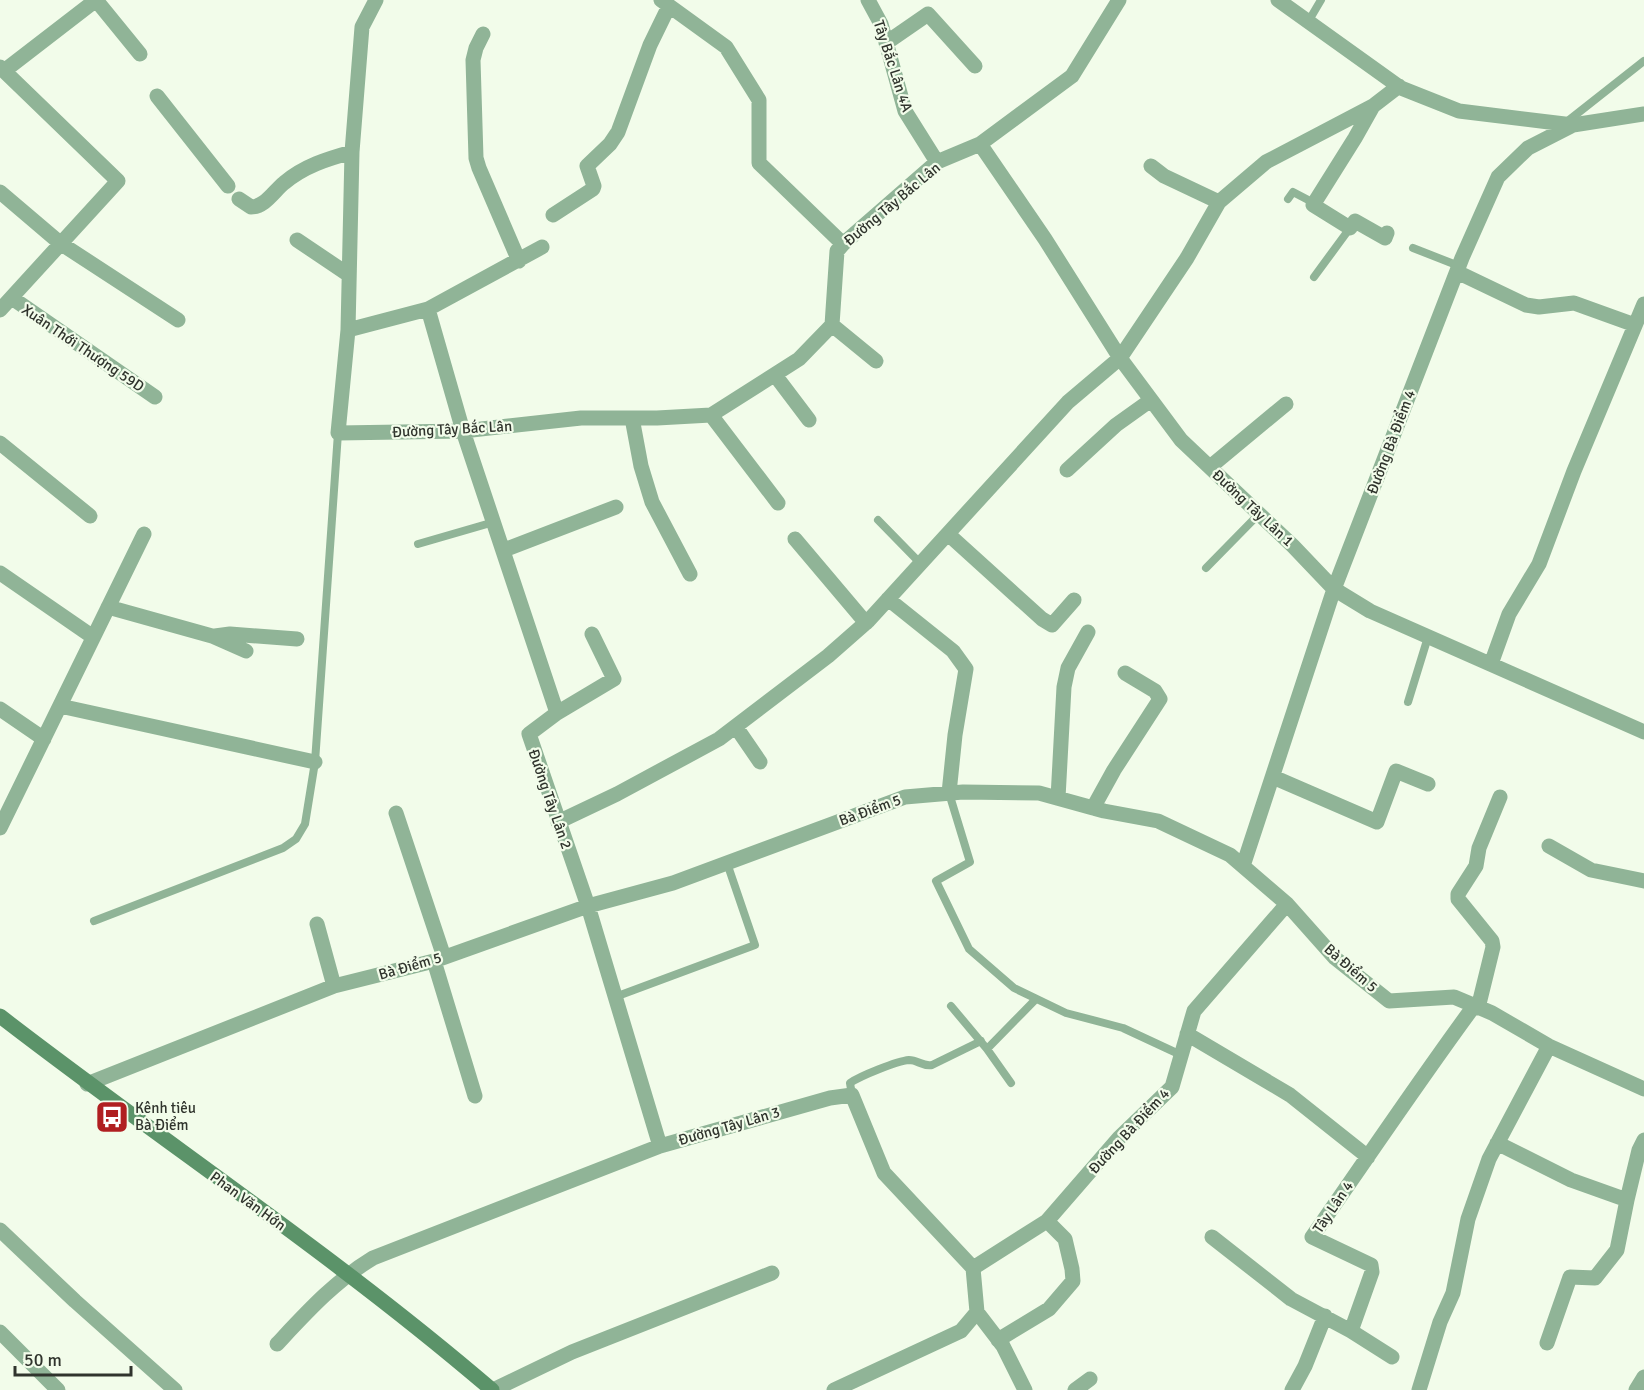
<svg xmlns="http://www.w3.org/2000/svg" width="1644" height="1390" viewBox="0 0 1644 1390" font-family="Signika,sans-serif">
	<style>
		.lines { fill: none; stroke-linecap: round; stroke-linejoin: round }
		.service { stroke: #90b497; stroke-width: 8 }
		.minor { stroke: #90b497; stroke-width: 15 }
		.secondary { stroke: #5b9369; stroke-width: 15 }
		.labels { text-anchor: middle; stroke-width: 4.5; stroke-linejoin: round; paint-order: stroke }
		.street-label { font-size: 15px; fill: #30342d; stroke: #f2fcea }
		.poi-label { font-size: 15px; fill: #30342d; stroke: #f2fcea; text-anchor: start }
	</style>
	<rect width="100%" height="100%" fill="#f2fcea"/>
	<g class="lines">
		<path class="service" d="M1308,22L1321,0
			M1564,124L1644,61
			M1288,199L1293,192L1314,203
			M1413,248L1459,266
			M1314,277L1350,228
			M878,520L921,564
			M418,544L494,522
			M1206,568L1259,514
			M1408,702L1428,637
			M949,793L970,862L936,881L969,949L1014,988L1066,1013L1123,1028L1181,1055
			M94,921L283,848L296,839L305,824L315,762L338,433
			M615,997L755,945L727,863
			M951,1006L987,1049L1011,1083
			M987,1049L1036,999
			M852,1095L850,1083C860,1076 897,1061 909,1060C918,1060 923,1067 932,1065L981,1041"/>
		<path class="minor" d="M376,0L362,27L352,152L348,330L338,433L463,431L581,418H657L711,415L799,359L832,325L837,251L843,244L937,162L980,144L1072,76L1119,0
			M661,0L726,47L759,100V163L843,244
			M868,0L881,24L905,111L937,162
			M1278,0L1401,88L1459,111L1573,125
			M483,34L476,48L473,60L476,158L479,168L519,261
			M886,43L928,14L975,66
			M0,67L118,181L0,310
			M4,71L96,0L140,54
			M157,96L228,186
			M1373,106L1355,138L1313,205L1350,228L1355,221L1385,238L1387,233
			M980,144L1045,239L1120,358L1181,440L1293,546L1334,589L1370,611L1644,732
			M1151,166L1164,176L1219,202
			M0,192L60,243L178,320
			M239,199L251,207C265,207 274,191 284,183C304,166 327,159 352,152
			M553,215L593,189L594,186L587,166L610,144L618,132L650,45L669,6
			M297,240L349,275
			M1457,272L1526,305L1539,307L1574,303L1635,325
			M12,298L155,397
			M428,309L463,431L557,713L529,734L588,906L660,1146
			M832,325L876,361
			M348,330L428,309L542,247
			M775,375L809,420
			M711,415L778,503
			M632,418L641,466L652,502L690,574
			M0,443L90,516
			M1210,467L1286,404
			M1067,470L1116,425L1151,400
			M948,534L1042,619L1052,625L1074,600
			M795,539L866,623
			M504,550L616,507
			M0,573L93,637
			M888,599L953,651L966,669L955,735L949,793
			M108,607L212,636L246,651
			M215,636L230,634L297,639
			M1491,664L1509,614L1539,564L1574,471L1644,304
			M60,706L315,762
			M0,709L44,739
			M557,713L614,679L592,634
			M736,727L760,762
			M1273,777L1377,822L1396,771L1428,784
			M1058,798L1064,687L1068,668L1088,632
			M1093,808L1114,770L1160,699L1155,691L1125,673
			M396,813L444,957
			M558,822L617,794L719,739L828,656L869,620L1068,402L1120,358L1187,258L1219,202L1266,162L1373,106L1399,86
			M0,828L144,534
			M1549,846L1591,870L1644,881
			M1243,866L1334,589L1462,258L1498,177L1528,148L1573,125L1644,114
			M317,924L334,986
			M434,961L475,1096
			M1478,1008L1493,947L1492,941L1458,899V894L1476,866L1479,848L1500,797
			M1187,1034L1290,1095L1368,1157
			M87,1084L334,986L434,961L588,906L673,883L905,797L963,792L1039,793L1104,811L1158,821L1230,855L1287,904L1335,958L1389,1001L1454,997L1492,1013L1549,1046L1644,1089
			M1497,1143L1571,1180L1627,1200
			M0,1230L75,1301L175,1390
			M1212,1237L1291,1299L1351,1331L1372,1272L1371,1265L1312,1237C1366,1160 1418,1082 1474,1006
			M973,1268L1047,1221L1119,1138L1172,1087L1194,1011L1287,904
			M977,1312L1003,1346L1025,1390
			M1351,1331L1392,1357
			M0,1332L58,1390
			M998,1340L1049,1309L1073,1281L1072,1269L1065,1239L1047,1221
			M1547,1343L1570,1277L1595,1278L1617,1250L1627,1200L1639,1150L1644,1140
			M277,1344C307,1312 335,1281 373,1258L660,1146L830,1098L852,1095L884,1173L973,1268L977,1312L961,1331L834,1390
			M493,1390L572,1352L772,1273
			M1075,1390L1090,1379
			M1292,1390L1305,1366L1325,1316
			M1419,1390L1440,1322L1453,1293L1468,1219L1489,1159L1549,1046
			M1636,1390L1644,1377"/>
		<path class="secondary" d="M0,1016C163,1142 336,1256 492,1390"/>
	</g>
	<defs>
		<symbol id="bus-square" viewBox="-11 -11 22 22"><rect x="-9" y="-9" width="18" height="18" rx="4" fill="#b01f21" stroke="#f2fcea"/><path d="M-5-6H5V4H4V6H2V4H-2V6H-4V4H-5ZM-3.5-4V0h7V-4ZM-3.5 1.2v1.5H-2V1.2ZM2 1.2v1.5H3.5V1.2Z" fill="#fff"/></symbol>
	</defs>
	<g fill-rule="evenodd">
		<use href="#bus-square" x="93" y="1098" width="38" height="38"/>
	</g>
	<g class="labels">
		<g class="street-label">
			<text transform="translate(893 66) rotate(72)" y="5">Tây Bắc Lân 4A</text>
			<text transform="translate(892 204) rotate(-40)" y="5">Đường Tây Bắc Lân</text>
			<text transform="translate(83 348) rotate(34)" y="5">Xuân Thới Thượng 59D</text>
			<text transform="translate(452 429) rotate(-3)" y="5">Đường Tây Bắc Lân</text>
			<text transform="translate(1391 442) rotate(-69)" y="5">Đường Bà Điểm 4</text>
			<text transform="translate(1253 508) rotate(43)" y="5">Đường Tây Lân 1</text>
			<text transform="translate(550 799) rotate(71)" y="5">Đường Tây Lân 2</text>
			<text transform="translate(870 810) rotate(-20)" y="5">Bà Điểm 5</text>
			<text transform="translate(410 966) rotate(-16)" y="5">Bà Điểm 5</text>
			<text transform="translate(1351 968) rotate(41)" y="5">Bà Điểm 5</text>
			<text transform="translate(729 1126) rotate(-16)" y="5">Đường Tây Lân 3</text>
			<text transform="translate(1129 1131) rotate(-47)" y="5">Đường Bà Điểm 4</text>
			<text transform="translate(248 1201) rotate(36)" y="5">Phan Văn Hớn</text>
			<text transform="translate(1333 1207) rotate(-56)" y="5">Tây Lân 4</text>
		</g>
		<g class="poi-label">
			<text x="135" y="1113">Kênh tiêu<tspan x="135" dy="17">Bà Điểm</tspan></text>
		</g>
	</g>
	<path d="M15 1366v9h116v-9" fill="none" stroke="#30342d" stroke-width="3"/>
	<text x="24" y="1366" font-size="18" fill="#30342d" stroke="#f2fcea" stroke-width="4.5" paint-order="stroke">50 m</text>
</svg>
